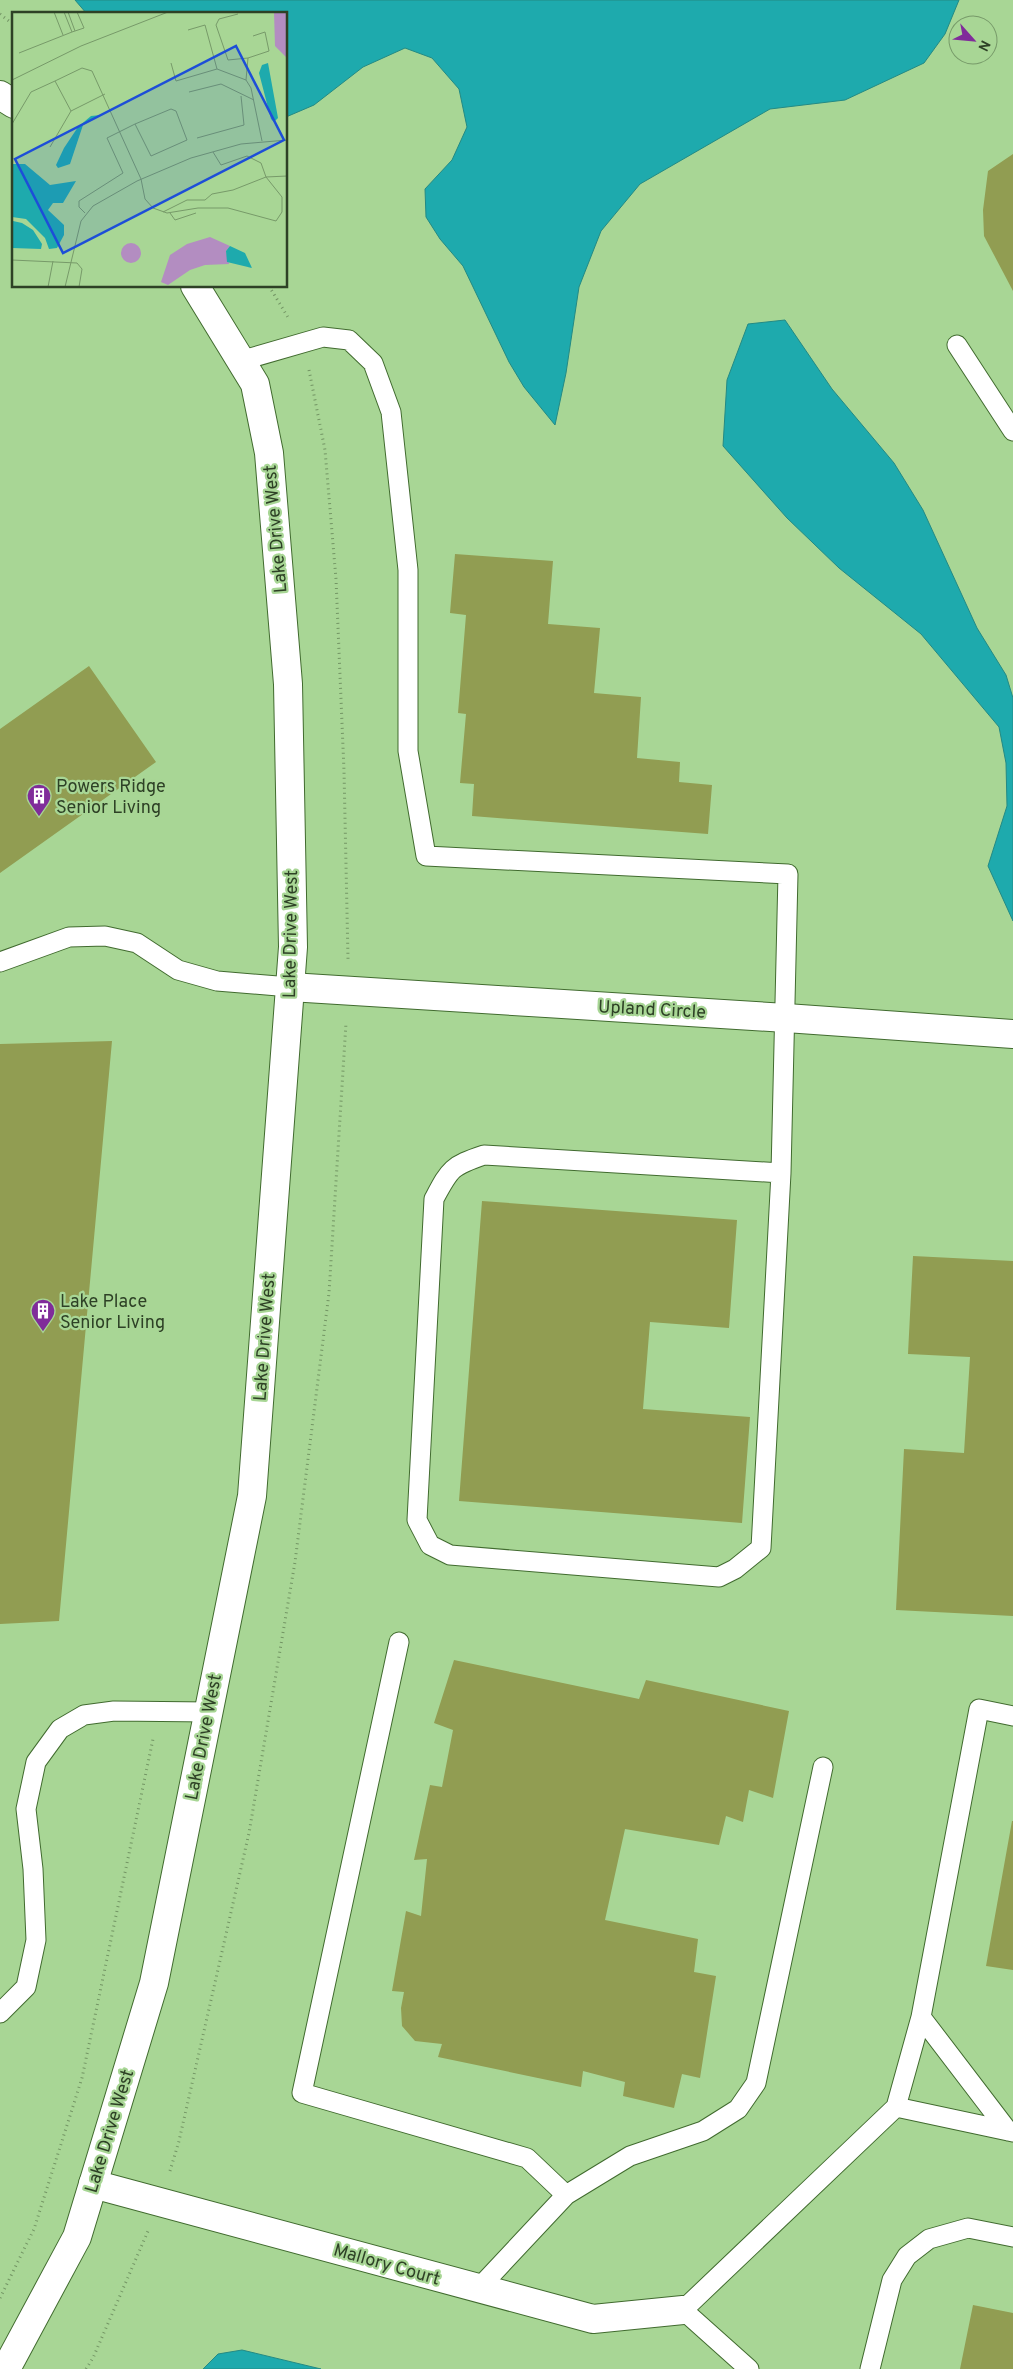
<svg xmlns="http://www.w3.org/2000/svg" width="1013" height="2369" viewBox="0 0 1013 2369" font-family="Overpass,sans-serif">
	<style>
		.water { fill: #1eaaad; stroke: #238a84 }
		.building { fill: #919d52 }
		.lines { fill: none; stroke-linecap: round; stroke-linejoin: round }
		.service-casing { stroke: #416b2f; stroke-width: 21 }
		.minor-casing { stroke: #416b2f; stroke-width: 30 }
		.tertiary-casing { stroke: #416b2f; stroke-width: 30 }
		.path { stroke: #739564; stroke-width: 3; stroke-dasharray: 1 4; stroke-linecap: butt }
		.service { stroke: #fff; stroke-width: 19 }
		.minor { stroke: #fff; stroke-width: 28 }
		.tertiary { stroke: #fff; stroke-width: 28 }
		.labels { text-anchor: middle; stroke-width: 4.5; stroke-linejoin: round; paint-order: stroke }
		.street-label { font-size: 18px; fill: #2e4126; stroke: #a8d695 }
		.poi-label { font-size: 18px; fill: #2e4126; stroke: #a8d695; text-anchor: start }
		.inset-road { fill: none; stroke: #779a69; stroke-width: 1 }
		.view { fill: #1d4ed8; fill-opacity: 0.15; stroke: #1d4ed8; stroke-width: 2.5 }
		.inset-edge { fill: none; stroke: #2e4126; stroke-width: 2.5 }
	</style>
	<rect width="100%" height="100%" fill="#a8d695"/>
	<path class="water" d="M75,0H959L945,34L924,63L845,100L770,109L640,184L601,231L579,287L566,373L555,425L524,387L509,362L463,266L440,239L426,217L425,189L452,160L467,127L459,89L432,58L405,48L363,67L314,105L286,117V14H87Z
		M785,320L832,389L894,463L923,510L977,628L1006,675L1013,698V921L988,866L1007,806L1006,763L999,727L921,634L839,568L787,518L723,446L727,380L748,324Z
		M242,2350L321,2369H203L218,2354Z"/>
	<path class="building" d="M1013,154V291L984,236L983,210L988,171Z
		M455,554L553,561L548,624L600,628L594,693L641,697L637,758L680,762L679,782L712,785L708,834L472,816L474,784L460,783L466,714L458,713L466,615L450,613Z
		M89,666L156,762L0,873V729Z
		M112,1041L59,1621L0,1624V1044Z
		M482,1201L737,1220L729,1328L650,1322L643,1409L750,1417L742,1523L459,1501Z
		M913,1256L1013,1261V1616L896,1610L904,1449L964,1453L970,1357L908,1354Z
		M454,1660L639,1699L646,1680L789,1711L773,1798L749,1790L743,1822L726,1816L719,1845L625,1829L605,1920L698,1939L694,1972L716,1976L700,2078L682,2074L674,2108L623,2096L625,2082L583,2071L581,2087L438,2057L442,2044L415,2041L402,2026L401,2008L404,1992L392,1991L406,1911L421,1916L427,1859L414,1860L430,1785L442,1787L453,1730L434,1723Z
		M1012,1821H1013V1970L986,1966Z
		M973,2305L1013,2313V2369H960Z"/>
	<g class="lines">
		<defs>
			<path id="service" d="M957,345L1013,431
				M240,361L323,337L349,340L373,363L391,412L408,570V751L426,856L788,874L781,1173L761,1548L735,1569L719,1577L450,1555L430,1545L417,1520L434,1199C450,1169 451,1166 484,1155L781,1173
				M0,962L69,937L105,936L137,943L178,970L217,981L290,987
				M399,1642L302,2093L527,2158L566,2195
				M0,2013L26,1987L36,1940L33,1869L26,1809L36,1762L60,1729L84,1715L114,1711L209,1712
				M921,2017L1008,2131
				M896,2107L921,2017L979,1709L1013,1716
				M478,2289L566,2195L630,2156L703,2131L738,2109L756,2083L823,1767
				M749,2369L683,2310L896,2107L1013,2132
				M870,2369L892,2280L907,2256L929,2239L968,2228L1013,2237"/>
			<path id="minor" d="M290,987L786,1018L1013,1034
				M93,2184L593,2319L683,2310"/>
			<path id="tertiary" d="M0,95L14,104
				M6,2369L77,2237L154,1983L252,1496L293,947L288,684L269,453L255,384L195,286"/>
		</defs>
		<use href="#service" class="service-casing"/>
		<use href="#minor" class="minor-casing"/>
		<use href="#tertiary" class="tertiary-casing"/>
		<path class="path" d="M0,14L14,25
			M269,286L289,319
			M309,370L325,450L336,579L344,771L348,959
			M170,2171L179,2141L249,1833L295,1562L329,1293L346,1023
			M0,2298L34,2229L82,2078L153,1739
			M86,2369L93,2358L148,2231"/>
		<use href="#service" class="service"/>
		<use href="#minor" class="minor"/>
		<use href="#tertiary" class="tertiary"/>
	</g>
	<defs>
		<symbol id="building-pin" viewBox="-11 -11 22 30"><path d="M0 17L-7.5 6A9.5 9.5 0 1 1 7.5 6Z" fill="#802c9a" stroke="#a8d695"/><path d="M-4-6H4V6H1V3H-1V6H-4ZM-2.5-4.3h1.7v1.8h-1.7ZM.8-4.3h1.7v1.8H.8ZM-2.5-1h1.7V.8h-1.7ZM.8-1h1.7V.8H.8Z" fill="#fff"/></symbol>
	</defs>
	<g fill-rule="evenodd">
		<use href="#building-pin" x="25" y="782" width="28" height="38"/>
		<use href="#building-pin" x="29" y="1297" width="28" height="38"/>
	</g>
	<g class="labels">
		<g class="street-label">
			<text transform="translate(275 529) rotate(-95)" y="6">Lake Drive West</text>
			<text transform="translate(290 934) rotate(-89)" y="6">Lake Drive West</text>
			<text transform="translate(652 1009) rotate(3)" y="6">Upland Circle</text>
			<text transform="translate(264 1337) rotate(-86)" y="6">Lake Drive West</text>
			<text transform="translate(203 1737) rotate(-79)" y="6">Lake Drive West</text>
			<text transform="translate(109 2131) rotate(-73)" y="6">Lake Drive West</text>
			<text transform="translate(387 2264) rotate(16)" y="6">Mallory Court</text>
		</g>
		<g class="poi-label">
			<text x="56" y="792">Powers Ridge<tspan x="56" dy="21">Senior Living</tspan></text>
			<text x="60" y="1307">Lake Place<tspan x="60" dy="21">Senior Living</tspan></text>
		</g>
	</g>
	<g transform="translate(12 12)">
		<rect width="275" height="275" fill="#a8d695"/>
		<path d="M262,0H275V46L263,34ZM198,225L218,234L214,239L217,252L193,253L178,258L156,273L149,270L158,243L175,232ZM109 241a10 10 0 1 1 20 0a10 10 0 1 1-20 0Z" fill="#b38dc1"/>
		<path d="M256,51L266,106L262,110L259,107L247,61L250,53ZM89,103L71,113L58,152L46,156L44,153L52,136L66,115L79,104ZM0,152H13L38,173L64,169L51,191H41L36,198L52,213V223L45,236L37,237L33,226L14,207L0,205ZM1,209L10,211L21,218L30,232L29,237L0,236ZM218,234L233,241L240,256L215,250L214,239Z" fill="#1eaaad"/>
		<path class="inset-road" d="M42,0L51,23M56,0L63,19M226,2L207,7L204,13L216,48L236,46M176,18L193,13L205,57L234,68M60,20L72,16L65,0M7,41L60,20L52,0M159,51L164,69L205,57M0,68L69,34L156,0M234,68L236,46L257,39L253,20L241,24M234,68L239,76L250,129M43,69L70,56L80,59L129,167L133,187L141,196L155,201L186,196H216L264,209L270,200V185L254,165L249,151L235,144L209,153L201,140M177,80L209,72L242,88M0,112L19,80L43,69L59,99M185,126L232,113L229,84M38,135L59,99L93,82M151,200L175,188H193L200,182L221,178L254,165L275,164M73,201L67,195V189L111,161L95,126L123,112L159,97L164,99L175,128L139,144L123,112M158,201L163,208L184,201M0,248L65,251L70,257L67,275M36,275L41,249M53,275L69,209L81,194L125,169L179,146L229,132L275,128"/>
		<path class="view" d="M224,34L272,128L51,241L3,147Z"/>
		<rect width="275" height="275" class="inset-edge"/>
	</g>
	<g transform="translate(973 40) rotate(117)"><circle r="24" fill="#a8d695" stroke="#779a69"/>
	<path d="M0-4L9 19L0 12L-9 19Z" fill="#802c9a"/>
	<text y="-8" font-size="14" font-weight="bold" text-anchor="middle" fill="#2e4126">N</text>
	</g>
</svg>
